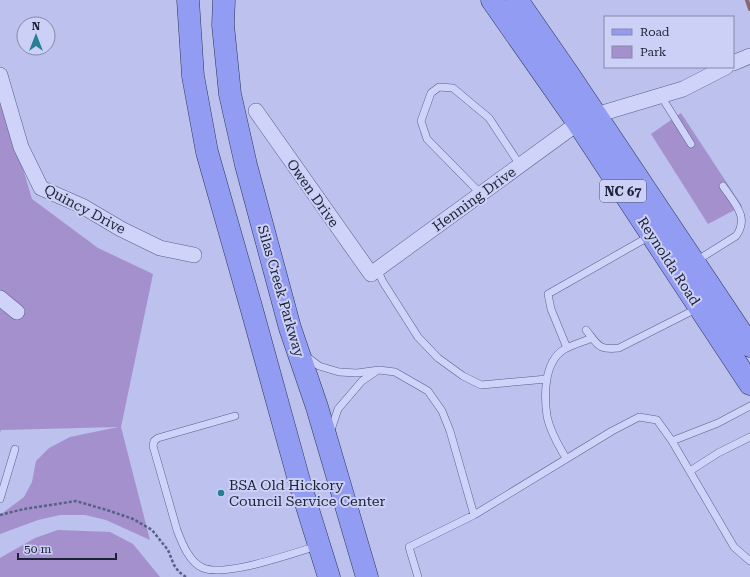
<svg xmlns="http://www.w3.org/2000/svg" width="750" height="577" viewBox="0 0 750 577" font-family="'Roboto Serif',serif">
	<style>
		.green { fill: #a390cc }
		.lines { fill: none; stroke-linecap: round; stroke-linejoin: round }
		.stream { stroke: #8c6869; stroke-width: 4 }
		.lane-casing { stroke: #556286; stroke-width: 8 }
		.street-casing { stroke: #556286; stroke-width: 16 }
		.primary-casing { stroke: #2a3853; stroke-width: 23 }
		.path { stroke: #556286; stroke-width: 2.5; stroke-dasharray: 3 2; stroke-linecap: butt }
		.lane { stroke: #cfd3f9; stroke-width: 7 }
		.street { stroke: #cfd3f9; stroke-width: 15 }
		.primary { stroke: #929cf3; stroke-width: 22 }
		.poi-dot { fill: #257f95; stroke: #cccff6; stroke-width: 1.5 }
		.labels { text-anchor: middle; stroke-width: 4; stroke-linejoin: round; paint-order: stroke }
		.shield { fill: #cccff6; stroke: #50576e; stroke-width: 1 }
		.shield-label { font-size: 13px; font-weight: bold; fill: #1b2334 }
		.street-label { font-size: 14px; fill: #1b2334; stroke: #cccff6 }
		.poi-label { font-size: 14px; fill: #1b2334; stroke: #cccff6; text-anchor: start }
	</style>
	<rect width="100%" height="100%" fill="#bcc1ee"/>
	<path class="green" d="M0,92L32,199L98,248L153,274L121,427L150,540L106,520L85,515H60L38,520L0,534V515L24,497L32,482L36,461L49,448L70,437L118,427L1,430L0,433Z
		M681,113L742,206L708,224L651,134Z
		M58,530L110,532L133,544L160,577H0V558L35,538Z"/>
	<g class="lines">
		<path class="stream" d="M747,0L750,9"/>
		<defs>
			<path id="lane" d="M661,96L691,144
				M481,194L427,139L421,121L431,93L439,87L453,88L489,118L520,165
				M696,261L736,236C750,217 734,203 723,186
				M377,269L383,282L418,337L438,358L463,376L481,385L547,379
				M586,330C599,346 598,350 619,348L698,308
				M567,348L551,309L548,294L650,236
				M306,356L319,366L339,372L357,373L379,370L395,372L428,391L442,411L450,431L474,515
				M235,416L158,438L154,441L153,446L177,530C182,543 189,562 203,568C226,577 291,554 317,546
				M331,430L338,409L362,381L375,372
				M672,441L718,423L750,406
				M566,458C558,445 550,431 547,416C544,395 544,363 563,350C569,346 585,341 592,338
				M690,471L718,453L750,437
				M0,499L15,449
				M418,577L409,547L474,515L612,431L639,417L657,420L672,441L734,547L750,561"/>
			<path id="street" d="M733,63L750,56
				M0,75L21,147L41,188L82,206L121,229L160,248L194,255
				M256,111L371,274L578,123L596,115L683,89L726,67
				M0,298L17,312"/>
			<path id="primary" d="M188,0L193,76L207,152L252,310L300,484L329,577
				M224,0L223,25L230,94L246,165L290,328L317,407L367,577
				M492,0L578,123L750,384
				M517,0L569,75L750,346"/>
		</defs>
		<use href="#lane" class="lane-casing"/>
		<use href="#street" class="street-casing"/>
		<use href="#primary" class="primary-casing"/>
		<path class="path" d="M0,515L24,509L76,501L110,511L133,519L152,530L168,550L174,565L179,572L186,577"/>
		<use href="#lane" class="lane"/>
		<use href="#street" class="street"/>
		<use href="#primary" class="primary"/>
	</g>
	<circle class="poi-dot" cx="221" cy="493" r="4"/>
	<g class="labels">
		<rect class="shield" x="600" y="180" width="46" height="22" rx="3"/>
		<g class="shield-label">
			<text x="623" y="196">NC 67</text>
		</g>
		<g class="street-label">
			<text transform="translate(313 193) rotate(55)" y="5">Owen Drive</text>
			<text transform="translate(474 199) rotate(-36)" y="5">Henning Drive</text>
			<text transform="translate(85 209) rotate(28)" y="5">Quincy Drive</text>
			<text transform="translate(669 261) rotate(57)" y="5">Reynolda Road</text>
			<text transform="translate(281 291) rotate(74)" y="5">Silas Creek Parkway</text>
		</g>
		<g class="poi-label">
			<text x="229" y="490">BSA Old Hickory<tspan x="229" dy="16">Council Service Center</tspan></text>
		</g>
	</g>
	<rect x="604" y="16" width="130" height="52" fill="#cccff6" stroke="#858aa8"/>
	<rect x="612" y="29" width="20" height="6" fill="#929cf3" stroke="#858aa8"/>
	<text x="640" y="36" font-size="12" fill="#1b2334">Road</text>
	<rect x="612" y="46" width="20" height="12" fill="#a390cc" stroke="#858aa8"/>
	<text x="640" y="56" font-size="12" fill="#1b2334">Park</text>
	<g transform="translate(36 36)"><circle r="19" fill="#cccff6" stroke="#858aa8"/>
	<path d="M0-3L7 15L0 10L-7 15Z" fill="#257f95"/>
	<text y="-6" font-size="11" font-weight="bold" text-anchor="middle" fill="#1b2334">N</text>
	</g>
	<path d="M18 553v6h98v-6" fill="none" stroke="#1b2334" stroke-width="2"/>
	<text x="24" y="553" font-size="12" fill="#1b2334" stroke="#cccff6" stroke-width="3" paint-order="stroke">50 m</text>
</svg>
